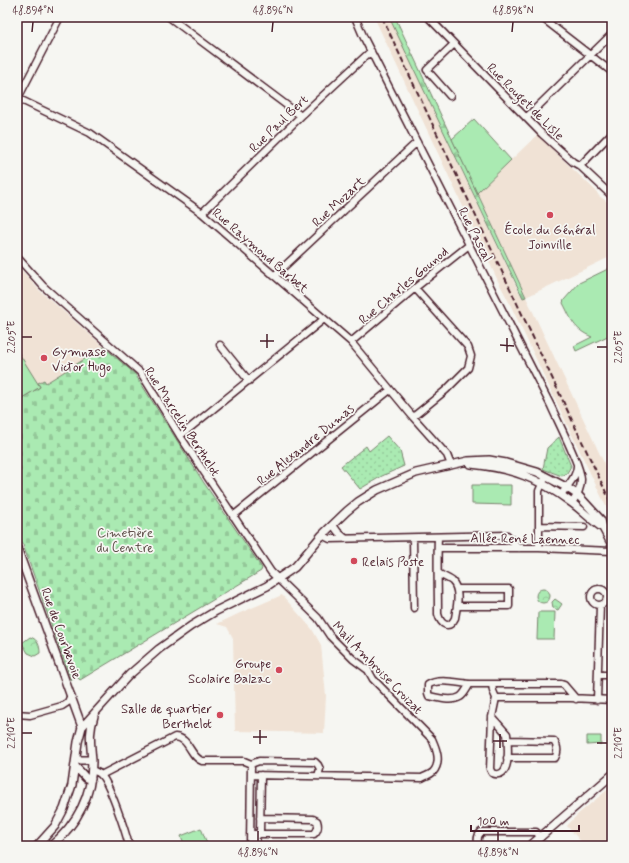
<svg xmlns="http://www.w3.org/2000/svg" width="629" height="863" viewBox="0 0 629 863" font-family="Mynerve,sans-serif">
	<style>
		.built { fill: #f0e2d5 }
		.grass { fill: url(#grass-dots); stroke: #7a846e }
		.forest { fill: url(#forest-firs); stroke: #7a846e }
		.cemetery { fill: url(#cemetery-stones); stroke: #7a846e }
		.park { fill: url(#park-crowns); stroke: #7a846e }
		.pitch { fill: #aaeab2; stroke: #7a846e }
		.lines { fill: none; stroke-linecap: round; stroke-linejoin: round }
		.minor-casing { stroke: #4a1f2b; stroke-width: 9 }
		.tertiary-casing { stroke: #4a1f2b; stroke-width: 10 }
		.minor { stroke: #f6f6f2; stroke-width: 6 }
		.tertiary { stroke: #f6f6f2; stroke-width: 7 }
		.rail { stroke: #4a1f2b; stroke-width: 2; stroke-dasharray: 6 3; stroke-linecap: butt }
		.ticks { fill: none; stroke: #4a1f2b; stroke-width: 1.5 }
		.poi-dot { fill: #d1495b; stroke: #f6f6f2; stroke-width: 1.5 }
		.labels { text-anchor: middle; stroke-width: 3.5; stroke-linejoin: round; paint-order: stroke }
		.street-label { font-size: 13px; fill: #4a1f2b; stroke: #f6f6f2 }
		.poi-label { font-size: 13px; fill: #4a1f2b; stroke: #f6f6f2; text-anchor: start }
		.park-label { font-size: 13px; fill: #62524d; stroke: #f6f6f2 }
		.neatline { fill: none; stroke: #4a1f2b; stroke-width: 1.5 }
		.ticks-label { font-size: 10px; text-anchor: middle; fill: #4a1f2b }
	</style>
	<defs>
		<pattern id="grass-dots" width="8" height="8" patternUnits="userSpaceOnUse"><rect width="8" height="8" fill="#aaeab2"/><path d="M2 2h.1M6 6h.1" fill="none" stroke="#94c899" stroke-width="1.8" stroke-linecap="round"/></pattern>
		<pattern id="forest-firs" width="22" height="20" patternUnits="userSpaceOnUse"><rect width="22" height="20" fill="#aaeab2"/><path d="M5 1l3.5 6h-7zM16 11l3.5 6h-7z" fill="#94c899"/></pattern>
		<pattern id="cemetery-stones" width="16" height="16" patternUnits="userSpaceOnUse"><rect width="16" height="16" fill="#aaeab2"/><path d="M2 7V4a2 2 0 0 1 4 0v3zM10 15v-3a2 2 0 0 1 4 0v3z" fill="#94c899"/></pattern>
		<pattern id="park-crowns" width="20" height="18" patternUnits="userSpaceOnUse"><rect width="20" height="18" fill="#aaeab2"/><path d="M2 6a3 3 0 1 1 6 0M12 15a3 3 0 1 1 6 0" fill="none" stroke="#94c899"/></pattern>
	</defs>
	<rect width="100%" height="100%" fill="#f6f6f2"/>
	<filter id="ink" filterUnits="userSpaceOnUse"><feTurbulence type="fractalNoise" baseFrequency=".025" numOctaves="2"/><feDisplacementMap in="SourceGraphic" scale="8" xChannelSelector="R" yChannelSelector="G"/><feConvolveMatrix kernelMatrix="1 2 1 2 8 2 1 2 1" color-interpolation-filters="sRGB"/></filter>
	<g filter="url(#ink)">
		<path class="built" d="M374,17H389L522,298L526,296L452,139L474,119L511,160L537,135L596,191L599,196L612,205V256L526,297L612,480V519L509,302L498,281Z
			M17,265L39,290L104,347L46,383L44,380L40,387L17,401Z
			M282,595L312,629L321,645L326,696L324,733L235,731L233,638L227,627L217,624L240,613Z
			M612,786V846H585L567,826L577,815Z"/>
		<path class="grass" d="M387,436L400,451L404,466L382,476L360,489L341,466L366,446L369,451Z
			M559,437L571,466L567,473L562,476L543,469L547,448Z"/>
		<path class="forest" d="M389,17H395L526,297L523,298Z"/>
		<path class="cemetery" d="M104,347L135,374L204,483L262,568L261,571L80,680L77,677L71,680L17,528V401L40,387L38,383L44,380L46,383Z"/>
		<path class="park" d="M536 596a7 7 0 1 1 14 0a7 7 0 1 1-14 0Z
			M555,599L562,604L558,610L553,608L552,602Z
			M30,637C38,639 40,646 40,653L35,656L28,653L22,643Z
			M587,736H601V744L587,745Z"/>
		<path class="pitch" d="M474,119L511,160L477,193L452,139Z
			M612,267V334L576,351L574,346L592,337C573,329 572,320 563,303L564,300L579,283Z
			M17,350L40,387L17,401Z
			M472,485H511V505L472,504Z
			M538,612H555L554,639H537Z
			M201,828L208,846H185L181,836Z"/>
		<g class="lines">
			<defs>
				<path id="minor" d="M169,17L301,116
					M355,17L364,38L551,406C557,420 582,468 581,480C581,489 577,496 572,503
					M428,17L542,134L573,162L580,166L612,196
					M541,17L612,72
					M450,96L427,70L454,44
					M17,98L90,133L202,213L351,342L413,417L447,455L451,465
					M17,100L60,17
					M526,118L612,34
					M580,166L612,133
					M202,213L301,116L371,51
					M17,257L43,286L141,373L180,436L271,572L318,618L330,636L353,659L368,670L373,679L432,739C436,748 442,762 433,772C430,775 425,776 422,778L251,775
					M274,276L417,142
					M351,342L415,288L469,245
					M220,345L249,381
					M413,417L446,390L468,368L471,356L468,347L415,288
					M180,436L324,319
					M561,495C567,486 578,476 577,464
					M233,516L390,390
					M333,525L338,532L345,538
					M539,526L584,527
					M322,535L330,539L507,535L519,548
					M413,538L414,608
					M438,548H539L612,551
					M539,548V491L542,484L546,477
					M438,573C442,576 448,578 452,581C461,590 457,606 455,618C449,630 441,625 438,614C438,588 437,563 438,537
					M591 597a8 8 0 1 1 16 0a8 8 0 1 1-16 0Z
					M457,606H509V589H457
					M598,675H612
					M470,684C458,683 438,678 428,685V693L429,696C437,698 452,702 460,697C464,695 467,688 470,684H561L564,685L576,699
					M492,684L493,691L496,698L492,717L490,769L492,773C512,781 508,746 507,734L492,717
					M496,698H571L612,700
					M597,700L600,605
					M17,714L30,715L62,706L68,702L71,695
					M507,758H555C558,753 558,747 554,741L508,740
					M251,764L259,761L315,762L318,765L320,769L318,776
					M92,770C94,771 98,772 100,774C109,781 126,833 129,846
					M101,775L175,737C190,738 189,756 202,761H244L251,764L250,846
					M250,834H314C318,830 319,827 317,821L313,819L260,818
					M256,846V837L260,833L261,775
					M479,846C477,841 477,836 481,832H536L541,837"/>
				<path id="tertiary" d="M471,464C512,468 539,478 572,503C583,511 592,521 603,528
					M17,548L82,727
					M76,760H92
					M75,766L86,778L91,779
					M37,846L55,826L64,809L72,785L78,742L82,727L129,675L159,649L191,626L216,611L267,586L295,567L322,535L347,511L358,502L377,490L416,473L468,461L489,460L506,463L537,472L566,487L578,495L601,520L603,528L612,545
					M51,846C77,824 92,797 92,762C91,743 88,735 94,716
					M530,846L612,775"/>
			</defs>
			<use href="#minor" class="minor-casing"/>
			<use href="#tertiary" class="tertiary-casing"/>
			<use href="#minor" class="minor"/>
			<use href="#tertiary" class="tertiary"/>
			<path class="rail" d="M382,17L612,505"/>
		</g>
	</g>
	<path class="ticks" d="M32,32L33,22M272,32L273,22M512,32L513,22M22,337H32M260,341H274M500,345L514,346M597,347H607M267,348V334M507,352V338M22,733H32M253,737H267M493,741H507M597,743H607M260,744V730M500,748V734M258,841V831M498,841V831"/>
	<g class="poi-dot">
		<circle cx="550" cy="215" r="4"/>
		<circle cx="44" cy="358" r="4"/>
		<circle cx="354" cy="561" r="4"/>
		<circle cx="279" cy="670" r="4"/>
		<circle cx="220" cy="715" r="4"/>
	</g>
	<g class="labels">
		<g class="street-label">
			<text transform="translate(526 101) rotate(45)" y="5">Rue Rouget de Lisle</text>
			<text transform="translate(278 123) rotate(-44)" y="5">Rue Paul Bert</text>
			<text transform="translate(338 201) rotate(-43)" y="5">Rue Mozart</text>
			<text transform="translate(476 234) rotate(63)" y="5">Rue Pascal</text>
			<text transform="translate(261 250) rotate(41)" y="5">Rue Raymond Barbet</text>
			<text transform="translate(403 285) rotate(-40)" y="5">Rue Charles Gounod</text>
			<text transform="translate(183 421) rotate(57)" y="5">Rue Marcelin Berthelot</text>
			<text transform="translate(305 444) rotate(-39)" y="5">Rue Alexandre Dumas</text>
			<text transform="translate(525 538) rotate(1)" y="5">Allée René Laennec</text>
			<text transform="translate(62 633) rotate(70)" y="5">Rue de Courbevoie</text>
			<text transform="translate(378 667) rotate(46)" y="5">Mail Ambroise Croizat</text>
		</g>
		<g class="poi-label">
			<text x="550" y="234" text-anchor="middle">École du Général<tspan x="550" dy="15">Joinville</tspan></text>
			<text x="52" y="356">Gymnase<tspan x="52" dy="15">Victor Hugo</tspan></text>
			<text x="362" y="566">Relais Poste</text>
			<text x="271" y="668" text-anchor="end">Groupe<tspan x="271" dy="15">Scolaire Balzac</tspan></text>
			<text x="212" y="713" text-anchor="end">Salle de quartier<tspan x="212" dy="15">Berthelot</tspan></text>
		</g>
		<g class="park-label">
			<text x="125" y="537">Cimetière<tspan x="125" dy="15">du Centre</tspan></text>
		</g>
	</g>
	<rect width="629" height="863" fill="none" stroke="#f6f6f2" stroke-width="44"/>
	<path d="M471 825v6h108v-6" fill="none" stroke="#4a1f2b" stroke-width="2"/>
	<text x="477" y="825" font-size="12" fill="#4a1f2b" stroke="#f6f6f2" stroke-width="3" paint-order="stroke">100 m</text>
	<rect x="22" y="22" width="585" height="819" class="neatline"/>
	<g class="ticks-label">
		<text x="33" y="14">48.894°N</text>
		<text x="273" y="14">48.896°N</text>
		<text x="513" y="14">48.898°N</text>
		<text transform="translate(11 337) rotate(-90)" y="4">2.205°E</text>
		<text transform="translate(618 347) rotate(-90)" y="4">2.205°E</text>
		<text transform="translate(11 733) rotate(-90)" y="4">2.210°E</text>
		<text transform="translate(618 743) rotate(-90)" y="4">2.210°E</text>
		<text x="258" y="856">48.896°N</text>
		<text x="498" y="856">48.898°N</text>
	</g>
</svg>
